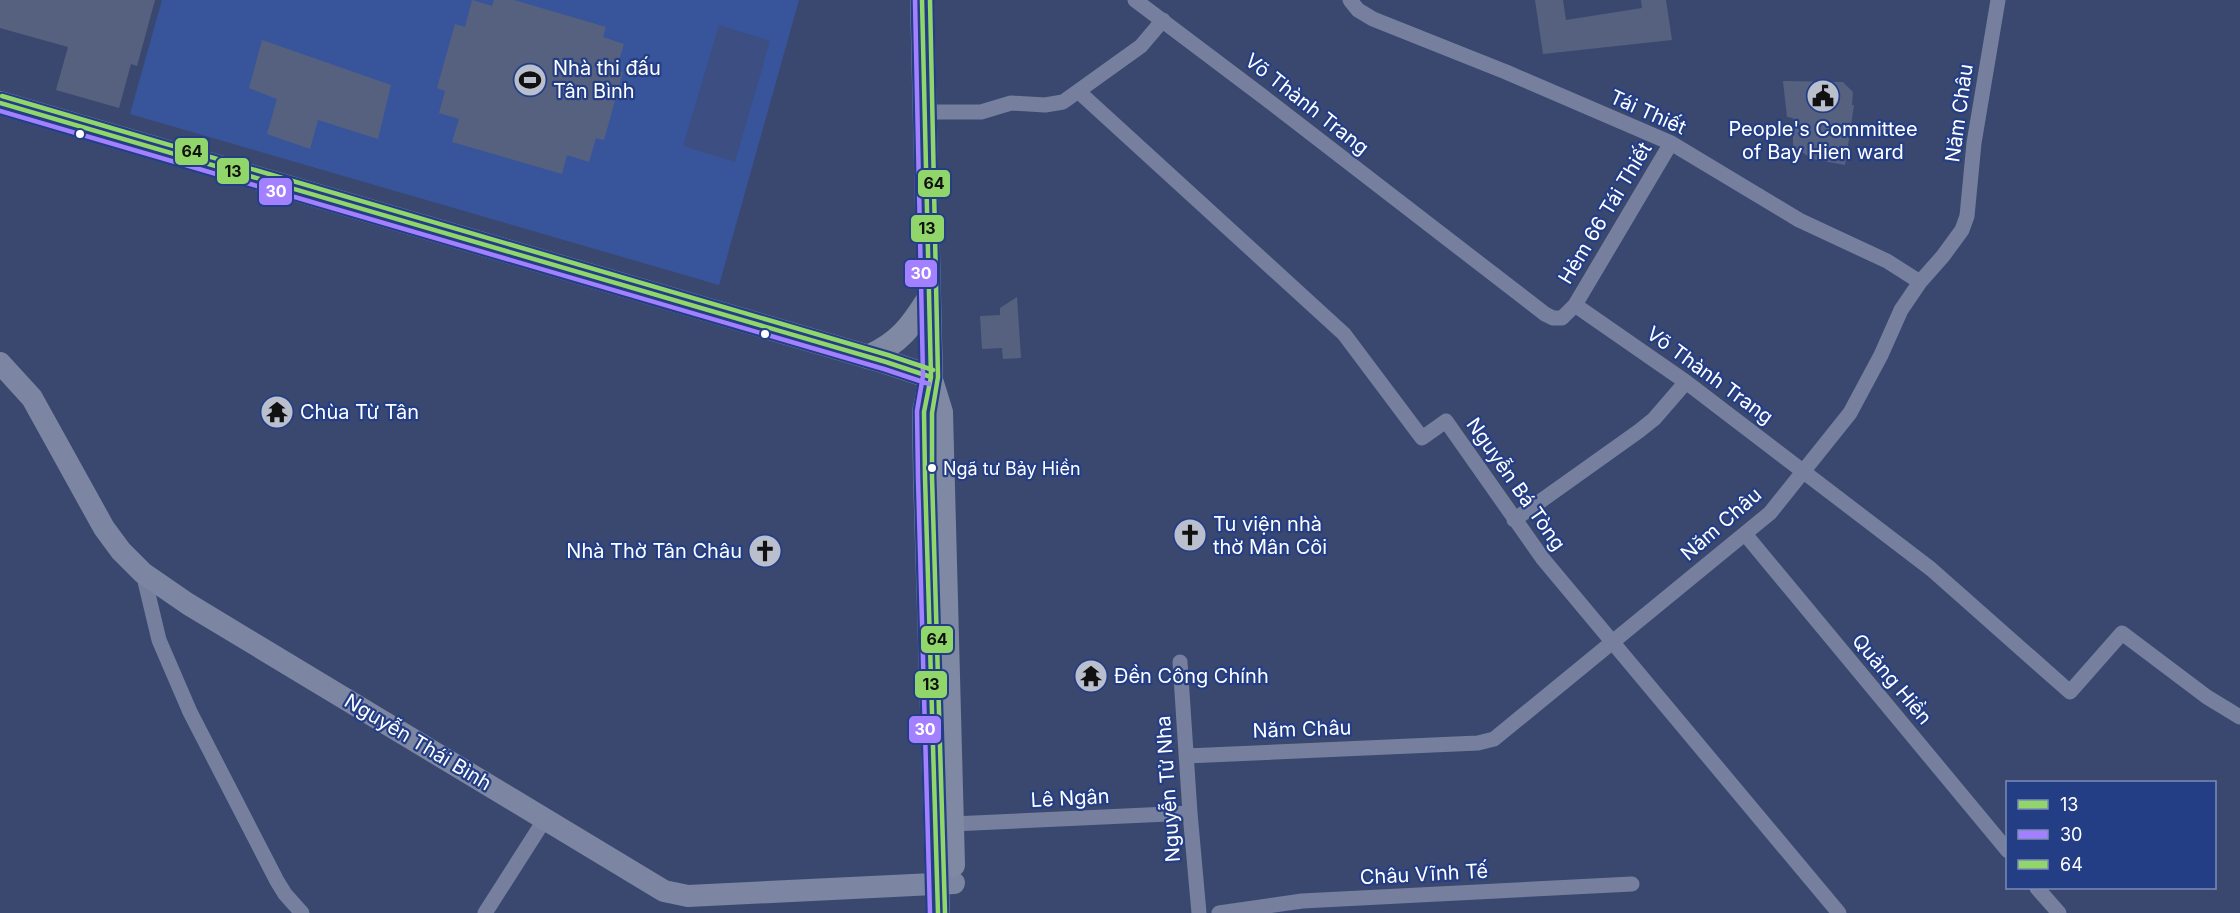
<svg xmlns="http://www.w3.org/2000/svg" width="2240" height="913" viewBox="0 0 2240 913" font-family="Inter,sans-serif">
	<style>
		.green { fill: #38559b }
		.water { fill: #3c4e82 }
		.building { fill: #566180 }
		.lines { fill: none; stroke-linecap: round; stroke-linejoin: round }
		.street { stroke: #76809e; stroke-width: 15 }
		.secondary { stroke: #7c85a1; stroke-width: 22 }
		.primary { stroke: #7f89a3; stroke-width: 24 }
		.bus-1-casing { stroke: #243e86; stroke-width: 9 }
		.bus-2-casing { stroke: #243e86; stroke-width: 9 }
		.bus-3-casing { stroke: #243e86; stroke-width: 9 }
		.bus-1 { stroke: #91d66b; stroke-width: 4.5 }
		.bus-2 { stroke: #a380ff; stroke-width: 4.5 }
		.bus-3 { stroke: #91d66b; stroke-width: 4.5 }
		.bus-dot { fill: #fff; stroke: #243e86; stroke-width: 2 }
		.labels { text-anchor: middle; stroke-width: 4.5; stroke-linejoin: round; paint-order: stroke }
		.bus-label { font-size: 18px; fill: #fff; stroke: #243e86; text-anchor: start }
		.poi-label { font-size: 20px; fill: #fff; stroke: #243e86; text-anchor: start }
		.street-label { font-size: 20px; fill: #fff; stroke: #243e86 }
		.line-badge { stroke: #243e86; stroke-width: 2 }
		.badge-label { font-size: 16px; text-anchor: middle; font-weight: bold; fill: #fff }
		.pale-badge-label { font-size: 16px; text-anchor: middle; font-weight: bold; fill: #111 }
	</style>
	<rect width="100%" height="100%" fill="#3a4870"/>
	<path class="green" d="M162,0H799L719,285L130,114Z"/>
	<path class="water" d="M719,25L770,41L735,162L683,146Z"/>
	<path class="building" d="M0,0H155L137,66L131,64L119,108L56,90L68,47L0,28Z
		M472,0L492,6L494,0H514L606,27L603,37L624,44L616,70L623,72L604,140L596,138L589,162L567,155L562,174L452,142L459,119L439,113L445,91L437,88L455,24L465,27Z
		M1535,0H1563L1566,20L1642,8L1641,0H1666L1672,40L1543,54Z
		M262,40L391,85L378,139L318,120L310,149L267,134L277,99L249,88Z
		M1783,81L1843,82L1853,92L1852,105H1854L1845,165L1812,159L1793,146V118L1787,117Z
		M1017,297L1021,358L1003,359L1002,348L982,349L980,316L1000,315V308Z"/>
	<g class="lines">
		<path class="street" d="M1135,0L1265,98L1545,314L1553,318H1562L1575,305L1686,382L1931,569L2070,692L2122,633L2207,697L2240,717
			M1350,0L1358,10L1373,19L1506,72L1671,143L1799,220L1887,261L1920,282
			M1079,92L1344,334L1422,438L1446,421L1543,559L1839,913
			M924,112H981L1011,103L1045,105L1063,102L1141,46L1163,20
			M1575,305L1671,143
			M1514,520L1639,431L1654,419L1686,382
			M1745,534L2008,851
			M143,573L159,640L190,712L277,881L285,894L302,913
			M1180,662L1190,813L1199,913
			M1186,756L1478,743L1494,739L1770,513L1850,413L1881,355L1901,310L1920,282L1943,256L1962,230L1967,216L1974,143L1998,0
			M952,824L1190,813
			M2037,888L2059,913
			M485,913L545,819
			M1219,913L1302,901L1632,884"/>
		<path class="secondary" d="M0,363L32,398L104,528L121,551L143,573L188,604L664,891L688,896L954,883"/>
		<path class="primary" d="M922,0L931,377L924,412L925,477L938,913
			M0,103L886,362L931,377
			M868,357C899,343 911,327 929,298
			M932,383L941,412L953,865"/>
		<defs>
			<path id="bus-1" d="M922,0L931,377L924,412L925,477L938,913
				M0,103L886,362L931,377"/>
			<path id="bus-2" d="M915,0L923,376L917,411L918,477L930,913
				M0,111L884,369L929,384"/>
			<path id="bus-3" d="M930,0L938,377L932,413V477L945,913
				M2,96L888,355L933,370"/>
		</defs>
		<use href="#bus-1" class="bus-1-casing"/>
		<use href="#bus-2" class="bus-2-casing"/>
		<use href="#bus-3" class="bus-3-casing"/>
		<use href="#bus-1" class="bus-1"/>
		<use href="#bus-2" class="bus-2"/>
		<use href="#bus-3" class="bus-3"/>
	</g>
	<defs>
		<symbol id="stadium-disc" viewBox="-11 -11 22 22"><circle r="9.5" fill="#babfcd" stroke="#243e86"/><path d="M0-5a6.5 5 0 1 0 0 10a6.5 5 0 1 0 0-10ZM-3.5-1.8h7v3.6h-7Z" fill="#111"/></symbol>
		<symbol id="civic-disc" viewBox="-11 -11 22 22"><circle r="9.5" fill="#babfcd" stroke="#243e86"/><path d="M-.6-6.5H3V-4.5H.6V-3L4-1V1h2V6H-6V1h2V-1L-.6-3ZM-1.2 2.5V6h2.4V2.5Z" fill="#111"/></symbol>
		<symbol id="temple-disc" viewBox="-11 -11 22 22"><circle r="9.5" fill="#babfcd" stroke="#243e86"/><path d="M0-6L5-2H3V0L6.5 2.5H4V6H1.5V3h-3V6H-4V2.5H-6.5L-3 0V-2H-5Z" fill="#111"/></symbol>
		<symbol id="church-disc" viewBox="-11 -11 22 22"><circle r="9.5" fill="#babfcd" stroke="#243e86"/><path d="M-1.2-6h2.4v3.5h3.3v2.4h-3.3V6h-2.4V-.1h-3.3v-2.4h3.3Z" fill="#111"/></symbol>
	</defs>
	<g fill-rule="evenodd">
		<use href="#stadium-disc" x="511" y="61" width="38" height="38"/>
		<use href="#civic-disc" x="1804" y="77" width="38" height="38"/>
		<use href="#temple-disc" x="258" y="393" width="38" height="38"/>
		<use href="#church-disc" x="1171" y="516" width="38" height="38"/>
		<use href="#church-disc" x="746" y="532" width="38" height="38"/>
		<use href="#temple-disc" x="1072" y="657" width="38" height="38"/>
	</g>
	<g class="bus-dot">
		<circle cx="80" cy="134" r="5"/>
		<circle cx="765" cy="334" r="5"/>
		<circle cx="932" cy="468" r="5"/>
	</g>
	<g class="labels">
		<g class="bus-label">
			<text x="943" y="475">Ngã tư Bảy Hiền</text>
		</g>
		<g class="poi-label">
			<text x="553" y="75">Nhà thi đấu<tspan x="553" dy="23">Tân Bình</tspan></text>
			<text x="1823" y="136" text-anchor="middle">People's Committee<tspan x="1823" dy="23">of Bay Hien ward</tspan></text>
			<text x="300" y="419">Chùa Từ Tân</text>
			<text x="1213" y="531">Tu viện nhà<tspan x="1213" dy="23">thờ Mân Côi</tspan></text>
			<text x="742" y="558" text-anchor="end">Nhà Thờ Tân Châu</text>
			<text x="1114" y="683">Đền Công Chính</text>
		</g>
		<g class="street-label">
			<text transform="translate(1307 104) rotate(38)" y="7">Võ Thành Trang</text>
			<text transform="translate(1648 112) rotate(24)" y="7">Tái Thiết</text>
			<text transform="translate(1959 113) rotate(-82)" y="7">Năm Châu</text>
			<text transform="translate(1605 213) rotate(-59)" y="7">Hẻm 66 Tái Thiết</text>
			<text transform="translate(1710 375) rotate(36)" y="7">Võ Thành Trang</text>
			<text transform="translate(1516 484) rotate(55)" y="7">Nguyễn Bá Tòng</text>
			<text transform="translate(1721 524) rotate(-41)" y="7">Năm Châu</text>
			<text transform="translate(1892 679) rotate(50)" y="7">Quảng Hiền</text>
			<text transform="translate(1302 729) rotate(-2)" y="7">Năm Châu</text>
			<text transform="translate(418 742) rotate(31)" y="7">Nguyễn Thái Bình</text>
			<text transform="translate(1168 789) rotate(-94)" y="7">Nguyễn Tử Nha</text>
			<text transform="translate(1070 798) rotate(-3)" y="7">Lê Ngân</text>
			<text transform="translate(1424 874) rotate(-3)" y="7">Châu Vĩnh Tế</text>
		</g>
	</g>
	<g class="line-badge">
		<rect x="174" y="137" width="35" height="29" rx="6" fill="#91d66b"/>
		<rect x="216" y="157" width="34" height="28" rx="6" fill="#91d66b"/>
		<rect x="917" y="169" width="34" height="29" rx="6" fill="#91d66b"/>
		<rect x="258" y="177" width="35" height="29" rx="6" fill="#a380ff"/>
		<rect x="910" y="214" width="35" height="29" rx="6" fill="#91d66b"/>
		<rect x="904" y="259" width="34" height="29" rx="6" fill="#a380ff"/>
		<rect x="920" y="625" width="34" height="29" rx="6" fill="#91d66b"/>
		<rect x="914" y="670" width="34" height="29" rx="6" fill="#91d66b"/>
		<rect x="908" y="715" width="34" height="29" rx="6" fill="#a380ff"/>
	</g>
	<g class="badge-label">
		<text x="276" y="197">30</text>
		<text x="921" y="279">30</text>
		<text x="925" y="735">30</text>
	</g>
	<g class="pale-badge-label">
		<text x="192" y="157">64</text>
		<text x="233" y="177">13</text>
		<text x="934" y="189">64</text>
		<text x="927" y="234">13</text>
		<text x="937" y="645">64</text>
		<text x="931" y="690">13</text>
	</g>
	<rect x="2006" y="781" width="210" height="108" fill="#243e86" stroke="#7c8bb6" stroke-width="1.5"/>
	<rect x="2018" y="800" width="30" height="9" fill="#91d66b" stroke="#7c8bb6" stroke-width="1.5"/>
	<text x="2060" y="811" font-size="18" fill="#ffffff">13</text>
	<rect x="2018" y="830" width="30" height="9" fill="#a380ff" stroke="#7c8bb6" stroke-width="1.5"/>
	<text x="2060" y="841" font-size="18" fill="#ffffff">30</text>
	<rect x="2018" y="860" width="30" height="9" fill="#91d66b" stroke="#7c8bb6" stroke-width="1.5"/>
	<text x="2060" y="871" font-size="18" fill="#ffffff">64</text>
</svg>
